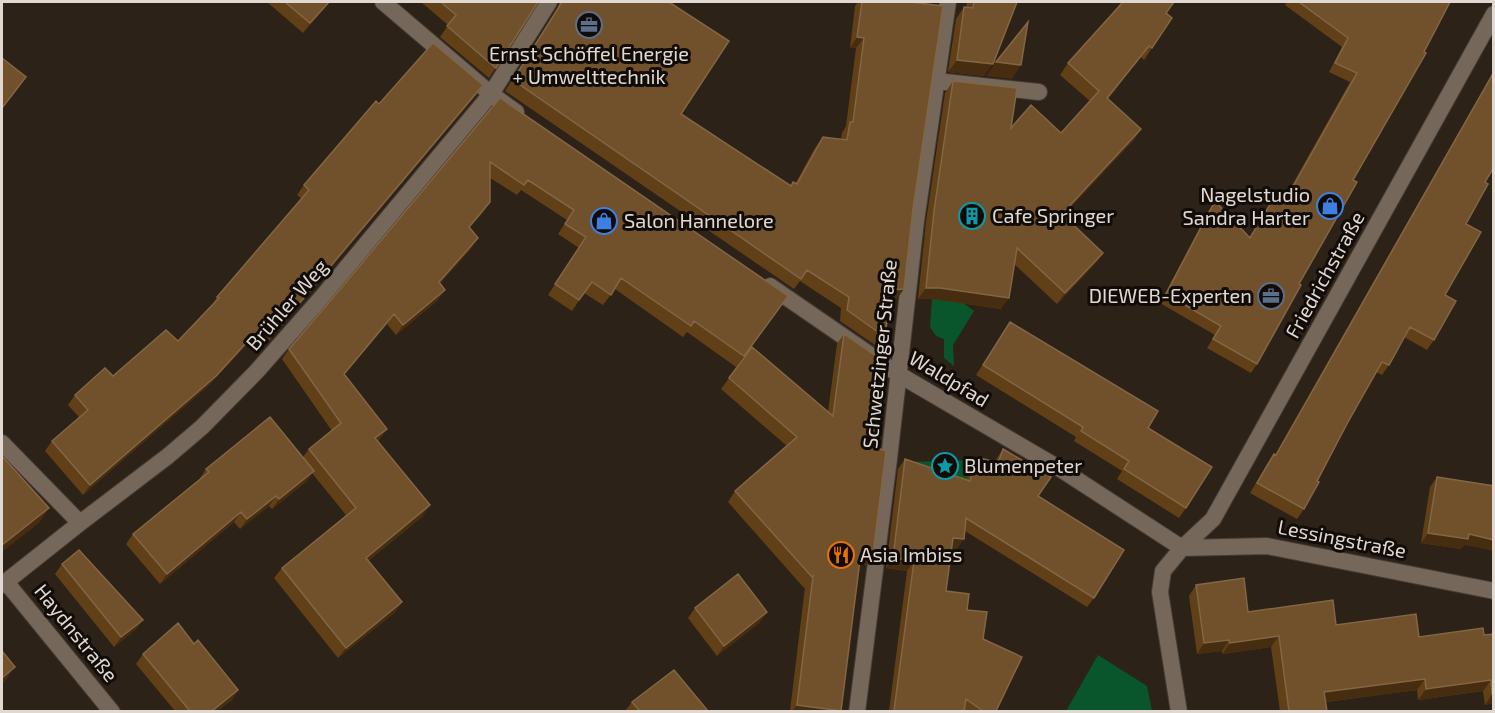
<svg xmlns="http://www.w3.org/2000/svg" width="1495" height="713" viewBox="0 0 1495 713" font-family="'Exo 2',sans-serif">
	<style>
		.green { fill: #09562d }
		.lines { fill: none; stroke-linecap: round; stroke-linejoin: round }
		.service-casing { stroke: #463c34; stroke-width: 18 }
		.minor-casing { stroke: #463c34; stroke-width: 18 }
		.tertiary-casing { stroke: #463c34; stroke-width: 18 }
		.service { stroke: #75675a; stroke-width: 16 }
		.minor { stroke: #75675a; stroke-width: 16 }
		.tertiary { stroke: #75675a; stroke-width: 16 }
		.wall { fill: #624017 }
		.shaded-wall { fill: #472d0f }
		.building { fill: #70512b; stroke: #826645; stroke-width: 1.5 }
		.labels { text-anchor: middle; stroke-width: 6; stroke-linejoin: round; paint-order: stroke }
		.poi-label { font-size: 20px; fill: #e0d8d1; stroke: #110c08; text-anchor: start }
		.street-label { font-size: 20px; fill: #e0d8d1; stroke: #110c08 }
	</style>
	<rect width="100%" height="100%" fill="#2d2217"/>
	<path class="green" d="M932,299L962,302L974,311L953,345L954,366L944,358V339L936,336L930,327Z
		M973,460L963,491L910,462Z
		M1098,655L1147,686L1152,711H1066Z"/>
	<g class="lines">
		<defs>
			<path id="service" d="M936,81L1039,92"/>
			<path id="minor" d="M383,2L491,94L516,112
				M770,286L898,374L1062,470L1182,548
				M2,443L80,523
				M1182,548L1267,546L1494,591
				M6,582L112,712
				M2,585L80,523L168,456L202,427L257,371L322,297L491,94L549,2
				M1179,712L1160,592L1163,571L1182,548L1213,519L1494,14"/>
			<path id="tertiary" d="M857,712L889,459L916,221L948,2"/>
		</defs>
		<use href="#service" class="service-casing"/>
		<use href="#minor" class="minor-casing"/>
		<use href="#tertiary" class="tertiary-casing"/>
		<use href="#service" class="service"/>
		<use href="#minor" class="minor"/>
		<use href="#tertiary" class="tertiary"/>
	</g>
	<path class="wall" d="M267,2H330L303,33Z
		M421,2H538L489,78L440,37L448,25Z
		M559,2H669L681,114L791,186L795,184L815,148L823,137L841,139L842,133L846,126L856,48H850L855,6L858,2H910L896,300H890L885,337L878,347L840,321L841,308L800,281L794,289L505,91L558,8Z
		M967,2H1017L984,76L948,72L956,19L964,7H966Z
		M1287,2H1450L1353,180L1257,364L1251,373L1207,348L1215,335L1160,303L1209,210L1215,201L1249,238L1278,191L1286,196L1350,82L1329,72L1342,47L1285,5Z
		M1166,13L1152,48L1144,60L1141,57L1108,99L1141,129L1134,140L1063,215L1103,253L1095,264L1057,304L1014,264L1001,309L932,299H918L926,222L945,93L953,81L1011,128L1061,133L1090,101L1060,75L1068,63Z
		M1494,70V167L1485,182L1466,224L1445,295L1434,340L1427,350L1404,337L1389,365L1382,375L1376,372L1348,422L1304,509L1297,519L1250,493L1267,464L1274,454L1275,455Z
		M483,85L476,95L269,341L261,329L209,385L83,495L45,451L52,441L79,417L68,405L75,395L113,376L178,341L211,307L217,297L302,199L297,195L304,185L379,104Z
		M500,98L788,296L736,367L687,332L683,337L615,289L603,305L584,293L572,311L548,295L579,248L558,234L567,220L521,190L517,195L490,178V202L469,228L471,249L440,283L438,300L396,335L387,324L344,375L387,429L378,441L423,516L368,561L402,602L394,613L338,658L274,578L282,568L346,515L312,473L307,481L272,509L269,506L240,529L234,522L160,584L126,544L133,534L200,479V478L206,469L303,457L309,449L332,431L282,359L289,349L337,293Z
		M1010,322L1148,428L1186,508L1179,518L1117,479L1122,471L1074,441L1076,437L976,375Z
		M844,334L874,447L873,554L865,565L860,564L840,711H790L805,587L804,588L728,502L735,491L787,446L721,389L752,347L828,412L837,344Z
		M1003,449L1038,496L1094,598L1087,607L965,531L957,549L952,548L946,591L967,610L983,639L996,711H889L907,571L886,568L898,469L905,459L966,480L971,466L977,457L995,462L997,458Z
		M1437,477L1464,545L1461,549L1421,543L1430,487Z
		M62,564L143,620L136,629L114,647L55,574Z
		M1196,585L1248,612L1419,637L1484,635L1494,634V703L1485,705L1483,691L1418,700L1417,690L1326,702L1327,711H1280L1271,647L1222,654V651L1197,654L1189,596Z
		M695,608L760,622L717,656L688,618Z
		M194,644L238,690L232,700L217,711H175L136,664L143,654Z
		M632,702L708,711H625Z"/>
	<path class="shaded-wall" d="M329,2H330L303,33L310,23Z
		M857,37L864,38L856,48H850Z
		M1149,46L1141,57L1099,109L1107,98Z
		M957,60L993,64L984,76L948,72Z
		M996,62L1021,65L1012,79L986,76Z
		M26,77L19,87L2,109V108Z
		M483,85L476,95L269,341L276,331Z
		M1141,129L1134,140L1054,225L1062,214Z
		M490,202L483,213L461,238L469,227Z
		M478,238L471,249L432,292L439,282Z
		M1103,253L1095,264L1057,304L1065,293Z
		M926,288H940L1009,298L1001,309L932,299H918Z
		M904,289L896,300L884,301L891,290Z
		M445,290L438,300L396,335L403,325Z
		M394,314L387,324L336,384L344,374Z
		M268,319L261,329L209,385L83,495L90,485Z
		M387,429L379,439L368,448L375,438Z
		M314,471L307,481L272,509L279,499Z
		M276,496L269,506L240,529L247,519Z
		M430,505L423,516L359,568L366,558Z
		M49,508L39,523L2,552V545Z
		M241,512L234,522L160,584L167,574Z
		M1428,533L1469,534L1494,540V551L1464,545L1461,549L1421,543Z
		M953,538L964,539L957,549L947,548Z
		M861,552L873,554L865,565L854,563Z
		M893,558L914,561L907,571L886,568Z
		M402,602L394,613L338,658L346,648Z
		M767,612L760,622L717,656L724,646Z
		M143,620L136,629L114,647L121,637Z
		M1279,636L1271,647L1222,654L1230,643Z
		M1229,640L1222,651L1197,654L1204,643Z
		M15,667L5,681L2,684V678Z
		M1425,679L1417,690L1317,703L1324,692Z
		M1491,680L1483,691L1418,700L1426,689Z
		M238,690L232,700L217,711H212Z
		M1492,694H1494V703L1485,705Z
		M797,705L841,711H792Z"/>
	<path class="building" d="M285,2H329L310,23Z
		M441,2H538L496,68L447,26L456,15Z
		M562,2H669L729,41L681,114L791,186L793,182L797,184L823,137L847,140L850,122H853L864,38L857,37L862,2H910L943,6L913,209L904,289L891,290L885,337L847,310L849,297L807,270L801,279L513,80Z
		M974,2H1017L993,64L957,60L964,7L973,8Z
		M1123,2H1174L1166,13L1172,18L1152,48L1149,46L1107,98L1141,129L1062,214L1103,253L1065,293L1017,248L1009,298L940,288H926L934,211L953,81L1017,88L1011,128L1031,105L1061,133L1099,91L1068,63Z
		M1299,2H1450L1424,52L1426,53L1353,180L1357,182L1299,284L1301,285L1257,364L1213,339L1221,326L1166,294L1215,201L1250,238L1278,191L1287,197L1357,73L1335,63L1348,38Z
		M1028,22L1021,65L996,62Z
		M433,43L483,85L276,331L268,319L216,376L90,485L52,441L88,410L75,395L105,368L113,376L166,330L178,341L219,298L217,297L309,190L304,185L376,101L379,104Z
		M2,58L26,77L2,108Z
		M1494,72V167L1485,182L1488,184L1466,224L1481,232L1445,295L1456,301L1434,340L1410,327L1389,365L1382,362L1348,422L1317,481L1319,482L1304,509L1257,483L1274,454L1276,455Z
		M500,98L788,296L744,356L694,321L691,326L621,278L611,295L592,282L579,300L555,284L586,237L565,224L574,210L528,180L524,185L490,162V202L469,227L478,238L439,282L445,290L403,325L394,314L344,374L387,429L375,438L430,505L366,558L402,602L346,648L282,568L356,508L309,449L341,423L289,349L337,293Z
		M1010,322L1158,411L1148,428L1212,467L1186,508L1124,469L1129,461L1081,431L1083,427L983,365Z
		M844,334L882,360L881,374L883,376L874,447L886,451L873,554L861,552L841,711L797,705L813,576L812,577L735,491L797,437L729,378L752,347L833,416Z
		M270,417L314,471L279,499L276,496L247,519L241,512L167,574L133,534L209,472L206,469Z
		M1003,449L1051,477L1038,496L1124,550L1094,598L966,518L964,539L953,538L946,591L969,594L967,610L987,612L983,639L1022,657L996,711H983L966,699L964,711H894L914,561L893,558L905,459L970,481L977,457L998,463Z
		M2,456L49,508L2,545Z
		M1437,477L1494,486V540L1469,534L1468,539L1428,533Z
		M79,550L143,620L121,637L62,564Z
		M738,574L767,612L724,646L695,608Z
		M1244,578L1248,612L1333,600L1336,625L1416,614L1419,637L1483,628L1484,635L1494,634V694H1492L1491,680L1426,689L1425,679L1324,692L1327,711H1289L1279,636L1230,643L1229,640L1204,643L1196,585Z
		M178,623L194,644L198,640L238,690L212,711H190L143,654Z
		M2,651L15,667L2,678Z
		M674,670L708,711H640L632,702Z"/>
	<defs>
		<symbol id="office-ring" viewBox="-11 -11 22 22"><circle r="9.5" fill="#110c08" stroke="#5c6f8a" stroke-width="1.5"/><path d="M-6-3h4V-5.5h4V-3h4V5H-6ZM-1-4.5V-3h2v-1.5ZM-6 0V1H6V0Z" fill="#5c6f8a"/></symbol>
		<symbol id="shop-ring" viewBox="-11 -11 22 22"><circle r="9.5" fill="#110c08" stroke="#3f7fe0" stroke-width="1.5"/><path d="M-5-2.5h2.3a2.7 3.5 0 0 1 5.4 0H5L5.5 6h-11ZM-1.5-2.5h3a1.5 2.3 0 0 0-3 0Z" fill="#3f7fe0"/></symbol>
		<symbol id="building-ring" viewBox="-11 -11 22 22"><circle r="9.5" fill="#110c08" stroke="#0f9aa8" stroke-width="1.5"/><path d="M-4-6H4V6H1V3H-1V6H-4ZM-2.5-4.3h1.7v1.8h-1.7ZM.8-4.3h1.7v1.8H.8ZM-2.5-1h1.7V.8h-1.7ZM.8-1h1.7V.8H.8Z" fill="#0f9aa8"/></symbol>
		<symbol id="sight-ring" viewBox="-11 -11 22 22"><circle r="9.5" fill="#110c08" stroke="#0f9aa8" stroke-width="1.5"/><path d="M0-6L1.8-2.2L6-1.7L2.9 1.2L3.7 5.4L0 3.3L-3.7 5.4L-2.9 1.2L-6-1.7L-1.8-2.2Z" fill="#0f9aa8"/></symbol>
		<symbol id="restaurant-ring" viewBox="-11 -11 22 22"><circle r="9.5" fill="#110c08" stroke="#e8710a" stroke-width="1.5"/><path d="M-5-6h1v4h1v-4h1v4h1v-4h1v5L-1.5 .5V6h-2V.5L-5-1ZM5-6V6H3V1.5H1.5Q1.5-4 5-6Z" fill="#e8710a"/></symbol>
	</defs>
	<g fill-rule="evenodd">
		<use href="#office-ring" x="574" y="10" width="30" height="30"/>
		<use href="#shop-ring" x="1315" y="191" width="30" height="30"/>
		<use href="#building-ring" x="957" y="201" width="30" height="30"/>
		<use href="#shop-ring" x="589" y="206" width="30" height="30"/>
		<use href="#office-ring" x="1256" y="281" width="30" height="30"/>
		<use href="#sight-ring" x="930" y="451" width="30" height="30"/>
		<use href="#restaurant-ring" x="826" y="540" width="30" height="30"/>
	</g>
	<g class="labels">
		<g class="poi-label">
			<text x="589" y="61" text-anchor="middle">Ernst Schöffel Energie<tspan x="589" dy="23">+ Umwelttechnik</tspan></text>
			<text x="1310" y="202" text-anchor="end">Nagelstudio<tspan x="1310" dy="23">Sandra Harter</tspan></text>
			<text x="992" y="223">Cafe Springer</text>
			<text x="624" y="228">Salon Hannelore</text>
			<text x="1252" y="303" text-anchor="end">DIEWEB-Experten</text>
			<text x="964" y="473">Blumenpeter</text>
			<text x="860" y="562">Asia Imbiss</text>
		</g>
		<g class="street-label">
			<text transform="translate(1325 275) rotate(-61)" y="7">Friedrichstraße</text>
			<text transform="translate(287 305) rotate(-49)" y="7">Brühler Weg</text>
			<text transform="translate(880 354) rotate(-84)" y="7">Schwetzinger Straße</text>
			<text transform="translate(949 379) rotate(31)" y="7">Waldpfad</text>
			<text transform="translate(1342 539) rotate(11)" y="7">Lessingstraße</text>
			<text transform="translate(76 633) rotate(51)" y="7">Haydnstraße</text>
		</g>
	</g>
	<rect width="1495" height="713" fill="none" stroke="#e0d8d1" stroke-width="6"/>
</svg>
